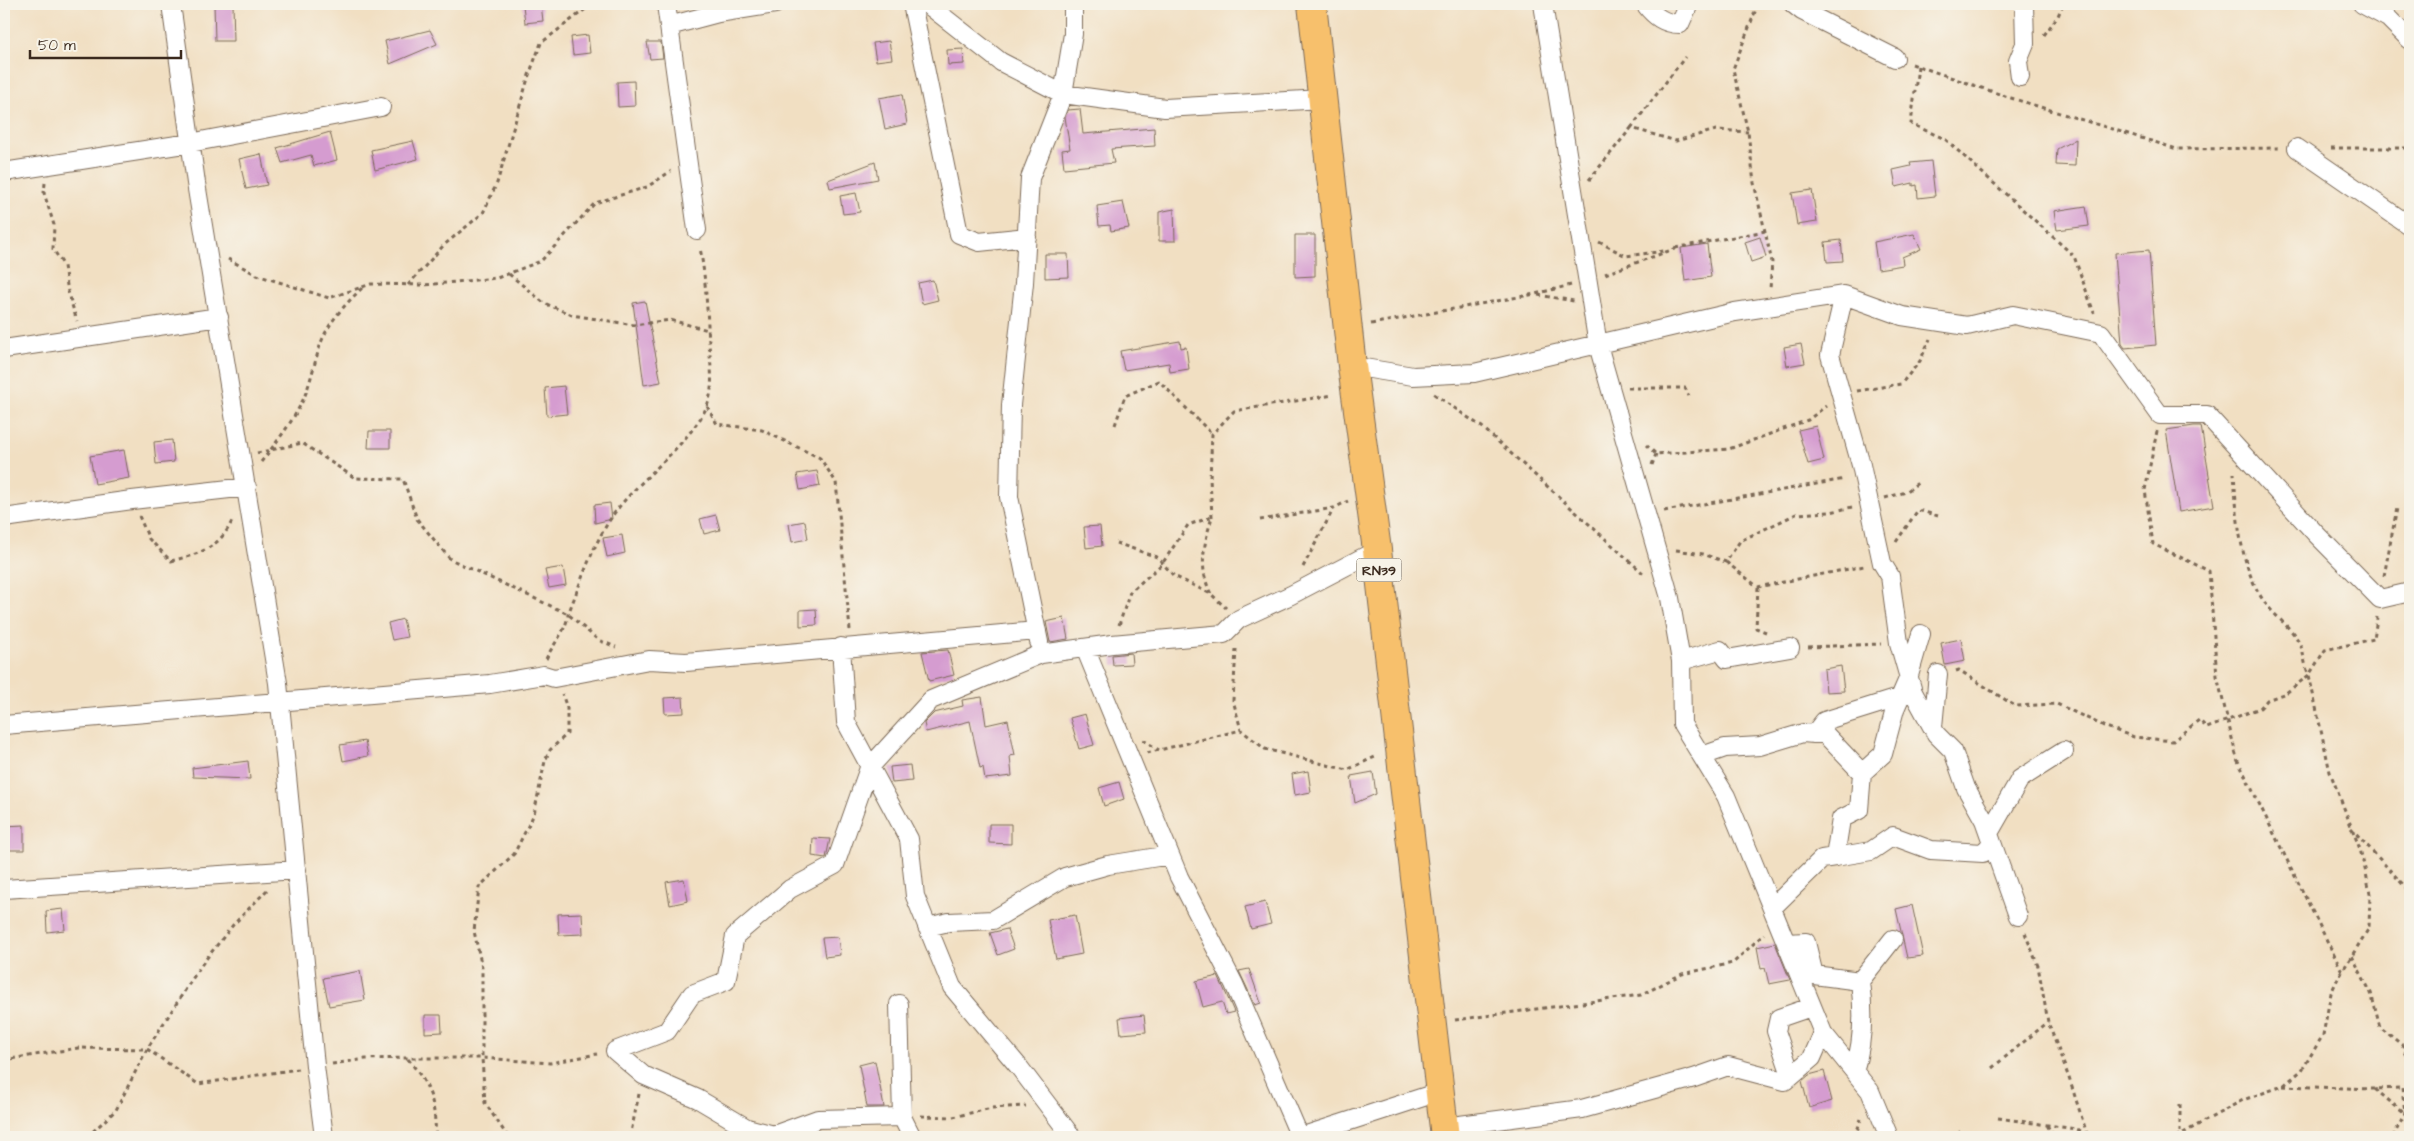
<svg xmlns="http://www.w3.org/2000/svg" width="2414" height="1141" viewBox="0 0 2414 1141" font-family="'Architects Daughter',sans-serif">
	<style>
		.building { fill: #d59cd0 }
		.lines { fill: none; stroke-linecap: round; stroke-linejoin: round }
		.minor-casing { stroke: #7b6957; stroke-width: 20 }
		.trunk-casing { stroke: #7b6957; stroke-width: 30 }
		.path { stroke: #7b6957; stroke-width: 3; stroke-dasharray: 4 4; stroke-linecap: butt }
		.minor { stroke: #fff; stroke-width: 18 }
		.trunk { stroke: #f7c06c; stroke-width: 28 }
		.labels { text-anchor: middle; stroke-width: 4; stroke-linejoin: round; paint-order: stroke }
		.shield { fill: #f7f3e8; stroke: #73665b; stroke-width: 1 }
		.shield-label { font-size: 14px; font-weight: bold; fill: #3b2a1e }
	</style>
	<rect width="100%" height="100%" fill="#f7f3e8"/>
	<filter id="ink" filterUnits="userSpaceOnUse"><feTurbulence type="fractalNoise" baseFrequency=".02" numOctaves="2"/><feDisplacementMap in="SourceGraphic" scale="10" xChannelSelector="R" yChannelSelector="G"/><feConvolveMatrix kernelMatrix="1 2 1 2 8 2 1 2 1" color-interpolation-filters="sRGB"/></filter>
	<filter id="wash" filterUnits="userSpaceOnUse"><feTurbulence type="fractalNoise" baseFrequency=".0096" numOctaves="4" result="noise"/><feDisplacementMap in="SourceGraphic" scale="20" xChannelSelector="R" yChannelSelector="G"/><feGaussianBlur stdDeviation="1.12" result="paint"/><feColorMatrix in="noise" values="0 0 0 0 0 0 0 0 0 0 0 0 0 0 0 0 0 1.4 0 .05"/><feComposite in="paint" operator="in"/></filter>
	<g filter="url(#wash)">
		<rect width="100%" height="100%" fill="#f1dfc2"/>
		<g id="blocks">
			<path class="building" d="M214,4H233L234,41H215Z
				M541,4L543,21L525,23L523,5Z
				M430,30L437,44L390,64L385,41Z
				M588,35L590,53L573,55L571,37Z
				M889,41L892,59L876,61L873,43Z
				M647,42H661L663,58L650,59Z
				M963,49L964,64L948,65L947,50Z
				M634,81L635,106L618,107L617,82Z
				M902,94L907,124L885,129L879,98Z
				M1080,109L1083,134L1154,128L1155,146L1111,149L1114,163L1064,168L1062,150L1070,149L1065,117L1068,110Z
				M330,132L337,160L314,166L311,155L282,163L277,148Z
				M2076,139L2075,166L2056,165L2057,149Z
				M413,141L418,159L375,170L371,150Z
				M261,154L267,185L246,189L239,159Z
				M1931,161L1935,196L1918,198L1917,185L1913,186V183L1896,187L1893,170L1911,166L1910,163Z
				M875,162L878,179L830,188L828,180Z
				M1812,190L1817,222L1797,225L1792,193Z
				M856,193L860,212L843,214L840,196Z
				M1123,202L1129,228L1111,231L1110,225L1099,226L1097,206Z
				M2086,206L2089,226L2057,230L2054,211Z
				M1174,209L1175,241H1159V212Z
				M1914,234L1921,249L1902,257L1903,265L1878,269L1874,242Z
				M1295,235H1315V276L1295,277Z
				M1760,237L1766,257L1751,262L1745,242Z
				M1841,240L1843,261L1827,262L1825,242Z
				M1707,244L1711,277L1685,281L1681,248Z
				M2149,250L2156,345L2125,348L2122,344L2115,253Z
				M1045,254H1068L1069,277L1045,278Z
				M933,280L938,300L922,304L918,283Z
				M645,301L661,382L644,385L633,303Z
				M1180,341L1181,348L1186,347L1189,369L1170,372L1169,363L1124,370L1120,351Z
				M1801,344L1805,363L1787,366L1784,347Z
				M564,386L567,414L547,416L545,388Z
				M1816,426L1824,460L1808,464L1798,430Z
				M2194,426H2201L2214,506L2179,512L2166,430Z
				M369,431H390V448H368Z
				M172,440L174,462L156,464L154,442Z
				M124,450L129,478L95,484L90,456Z
				M817,471L820,486L800,490L797,474Z
				M610,503L612,519L595,523L594,505Z
				M716,515L720,530L704,534L700,519Z
				M805,521L808,539L792,542L789,524Z
				M1100,526L1102,546L1086,548L1084,527Z
				M622,535L625,553L607,557L603,538Z
				M563,567L566,585L549,588L545,570Z
				M816,609L817,625L800,626V610Z
				M1064,618L1068,639L1050,642L1046,622Z
				M403,619L407,637L392,640L388,623Z
				M1961,639L1965,661L1945,665L1941,643Z
				M948,650L954,675L929,681L922,652Z
				M1131,653L1132,664L1113,665L1112,655Z
				M1841,666L1844,691L1826,692L1824,669Z
				M683,697L684,713L665,714L664,698Z
				M982,697L986,725L1008,720L1015,755L1010,756L1012,776L985,779L983,767L980,768L970,721L926,732L924,723L934,713L963,706L962,700Z
				M1085,714L1094,745L1079,749L1070,718Z
				M365,741L368,756L343,761L340,745Z
				M248,761L250,779L193,777L192,768Z
				M910,765L912,781L892,783L890,767Z
				M1308,771L1311,792L1295,795L1292,774Z
				M1373,772L1376,794L1355,803L1351,776Z
				M1119,782L1124,799L1104,806L1099,788Z
				M989,824H1011V844L989,843Z
				M24,825V850H4V826Z
				M813,838L830,839L826,858L812,856Z
				M684,879L688,901L670,905L666,882Z
				M1265,902L1271,924L1251,929L1245,907Z
				M1912,905L1923,956L1907,958L1896,909Z
				M63,909L65,930L47,932L46,911Z
				M582,913L583,934L559,935L558,914Z
				M1075,915L1082,954L1056,959L1048,920Z
				M1007,929L1014,949L998,955L990,933Z
				M838,937L840,955L825,957L822,938Z
				M1775,943L1790,980L1769,984L1765,968L1761,969L1757,947Z
				M1249,969L1261,1003L1255,1005L1239,971Z
				M360,971L365,1000L329,1006L323,978Z
				M1218,976L1224,989L1234,1012L1226,1014L1222,1002L1203,1007L1196,981Z
				M425,1015H441L442,1032L425,1033Z
				M1144,1015L1146,1032L1121,1034L1119,1018Z
				M875,1061L884,1107H867L859,1065Z
				M1824,1071L1832,1101L1809,1108L1802,1081L1809,1075Z"/>
		</g>
	</g>
	<g filter="url(#ink)">
		<use href="#blocks" fill-opacity="0" stroke="#7b6957" stroke-width="1"/>
		<g class="lines">
			<defs>
				<path id="minor" d="M171,4L196,183L278,683L315,1066L324,1137
					M666,4L697,230
					M912,4L959,234L979,242L1027,237
					M927,4L1001,62L1063,94L1165,108L1323,99
					M1543,4L1598,345L1670,598L1681,661L1682,724L1726,796L1823,1033L1870,1091L1889,1137
					M1645,4C1654,16 1664,24 1680,24L1689,4
					M1793,4L1802,11L1895,58
					M2362,4L2388,18L2410,40
					M669,26L718,13L775,4
					M2020,77L2018,61L2025,44L2024,4
					M2297,148L2410,226
					M4,172L190,143L381,107
					M1844,295L1830,355L1861,465L1882,563L1890,576L1899,643L1913,692L1936,734L1953,751L1966,788L1984,820L2018,916
					M4,349L219,317
					M1352,366L1413,376L1474,373L1735,312L1844,295L1902,316L1967,326L2013,315L2101,333L2160,415H2207L2316,534L2380,599L2410,592
					M4,518L132,500L247,487
					M1039,642L1009,497L1011,405L1024,283L1030,178L1063,94L1073,34V4
					M841,647L846,722L909,839L915,896L952,987L1019,1067L1072,1137
					M1085,648L1179,877L1234,984L1300,1137L1439,1092
					M1681,661L1720,650L1727,659L1790,648
					M4,725L490,684L544,675L554,678L649,660L686,662L1037,631
					M1933,727L1938,674
					M1814,734H1825L1862,773
					M1702,756L1725,748L1760,746L1803,733L1814,734L1824,721L1901,697
					M1989,833L2020,779L2064,751
					M1835,857L1871,851L1893,836L1931,850L1983,853L1992,843
					M4,889L297,870
					M1772,908L1822,859L1835,857L1841,819L1859,810L1862,773L1883,754L1895,709L1908,679L1921,634
					M927,927L949,922L993,920L1065,877L1108,865L1170,855
					M1786,943L1806,942L1814,975L1860,981
					M899,1004L902,1117L912,1137
					M1854,1071C1864,1041 1864,1012 1860,981L1893,939
					M1791,1075L1776,1031L1779,1018L1811,1007
					M902,1117L818,1119L774,1135L747,1128L698,1099L643,1075L615,1051L667,1031L692,994L726,981L735,936L790,889L835,865L869,768L931,700L1041,654L1112,644L1224,634L1239,619L1291,595L1377,550
					M1444,1127L1582,1109L1694,1078L1728,1066L1785,1081L1812,1058L1823,1033"/>
				<path id="trunk" d="M1312,4L1352,366L1377,550L1445,1137"/>
			</defs>
			<use href="#minor" class="minor-casing"/>
			<use href="#trunk" class="trunk-casing"/>
			<path class="path" d="M1758,4L1733,69L1748,132L1754,183L1772,262L1770,289
				M2044,35L2058,16L2063,4
				M1912,64L2011,98L2177,149L2280,148
				M1918,66L1911,124L1945,139L2074,256L2094,313
				M1631,128L1685,57
				M2331,148H2410
				M1589,180L1631,128L1676,141L1716,130L1748,132
				M45,183L44,193L54,225L53,249L64,266L68,292L77,321
				M1599,242L1626,256L1664,251
				M1675,248L1765,231
				M228,259L257,275L329,298L371,284L424,285L497,278L541,261L595,203L647,187L671,171
				M509,274L544,303L572,315L634,325L670,320L708,330
				M1605,274L1677,248
				M408,285L444,245L483,213L497,183L529,75L541,43L592,4
				M1538,295L1574,301
				M1371,324L1535,294L1571,285
				M1628,388H1685L1689,396
				M1857,391L1901,384L1920,361L1930,339
				M1434,394L1482,427L1644,574
				M707,406L717,424L762,430L820,458L836,482L850,630
				M1115,425L1125,396L1159,381L1212,434
				M2157,431L2145,490L2153,544L2209,571L2217,676L2237,759L2342,971
				M1646,445L1656,454L1729,449L1808,420L1826,406
				M257,453L302,443L355,478L403,479L417,519L450,559L568,614L598,640L616,647
				M261,462C276,443 291,424 302,402C311,383 314,363 321,343C329,321 345,305 362,288
				M1652,465L1656,454
				M1885,498L1906,492L1919,482
				M1664,511L1845,479
				M139,516L149,539L171,561C198,554 219,549 232,521
				M1212,517L1210,478L1212,434L1234,411L1333,395
				M1260,520L1334,508L1348,501
				M1896,542L1918,510L1938,516
				M1116,543L1157,557L1174,576L1211,594L1226,608
				M1676,550L1703,554L1726,562L1740,541L1796,514L1831,512L1852,507
				M1726,562L1758,587L1864,566
				M1303,567L1334,508
				M2384,576L2397,508
				M1758,587L1756,628L1766,632
				M1119,625L1130,592L1162,564L1188,525L1212,517C1204,544 1198,568 1211,594
				M1808,647L1881,644
				M1236,649L1233,700L1241,730L1265,749L1347,770L1377,756
				M546,659C553,644 567,630 568,614C584,575 596,532 625,500C648,474 694,437 707,406C715,386 710,363 709,342C707,310 706,279 700,248
				M1956,671L1959,670L2015,706L2057,704L2106,727L2134,737L2173,741L2199,720L2207,728L2260,708L2267,700L2286,693L2309,675C2304,665 2304,651 2299,642C2290,626 2273,615 2263,600C2239,563 2237,517 2234,473
				M1143,740L1159,750
				M1147,753L1241,730
				M2351,828L2410,892
				M2025,933L2038,966L2048,1022L2069,1078L2088,1137
				M2352,956L2371,993L2380,1027L2402,1045L2410,1062
				M1455,1020L1641,995L1682,974L1733,963L1764,934
				M408,1059C432,1089 434,1099 436,1137
				M4,1060L78,1048L147,1049L198,1084L298,1069
				M332,1064L366,1059L408,1058H482L550,1063L597,1054
				M1992,1068L2048,1022
				M2283,1086L2374,1089L2402,1088
				M2375,1089L2405,1114L2410,1116
				M2180,1104V1135
				M921,1116L953,1117L992,1108L1026,1106
				M1998,1118L2076,1129L2097,1137
				M2047,1125L2054,1137
				M87,1137L116,1110L147,1049L202,964L233,925L267,890
				M508,1137L485,1103L482,1058V968L474,931L479,887L514,854L534,814L545,761L550,750L567,734V708L562,694
				M630,1137L639,1094
				M1855,1137L1861,1119
				M1954,1137L1960,1131
				M2176,1137L2243,1100L2283,1086L2302,1070L2323,1035L2331,993L2338,978L2369,928L2370,894L2366,873L2360,849L2330,772L2309,675L2325,650L2374,639L2377,617
				M2393,1137L2405,1114L2402,1088L2410,1081"/>
			<use href="#minor" class="minor"/>
			<use href="#trunk" class="trunk"/>
		</g>
	</g>
	<g class="labels">
		<rect class="shield" x="1356.5" y="558.5" width="45" height="23" rx="4"/>
		<g class="shield-label">
			<text x="1379" y="575">RN39</text>
		</g>
	</g>
	<rect width="2414" height="1141" fill="none" stroke="#f7f3e8" stroke-width="20"/>
	<path d="M30 50v8h151v-8" fill="none" stroke="#3b2a1e" stroke-width="2.5"/>
	<text x="38" y="50" font-size="15" fill="#3b2a1e" stroke="#f7f3e8" stroke-width="4" paint-order="stroke">50 m</text>
</svg>
